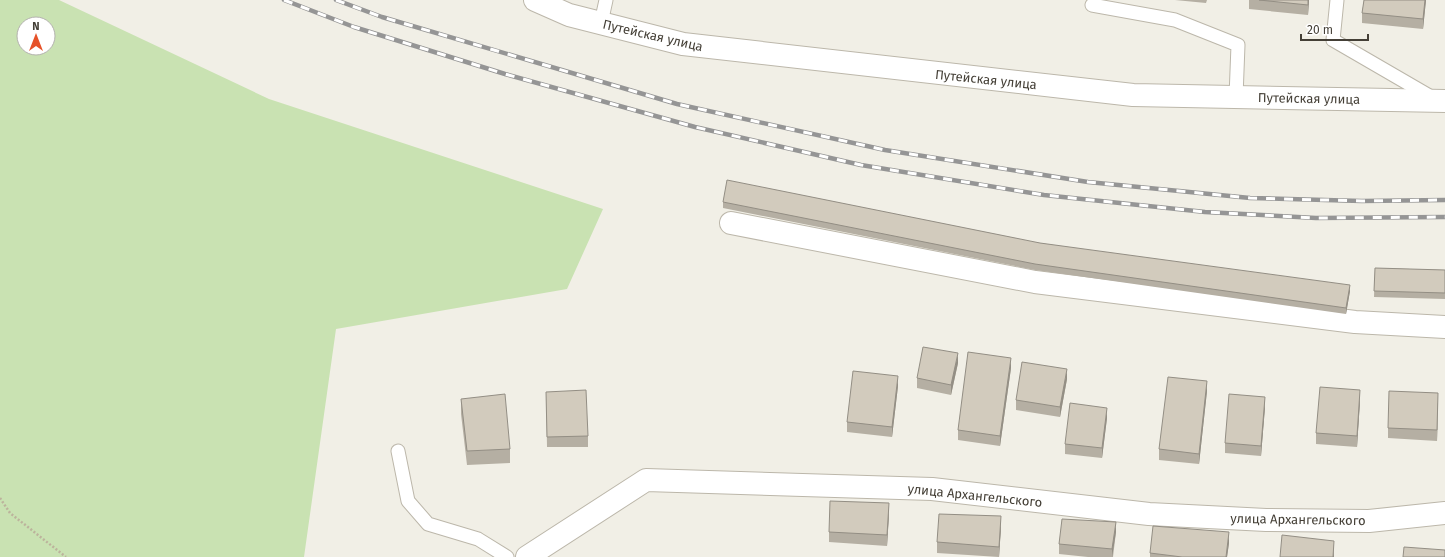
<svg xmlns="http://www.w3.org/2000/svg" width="1445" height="557" viewBox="0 0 1445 557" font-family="'Fira Sans',sans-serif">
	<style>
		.green { fill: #c9e2b2; fill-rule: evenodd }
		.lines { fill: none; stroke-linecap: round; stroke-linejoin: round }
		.service-casing { stroke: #bcb7aa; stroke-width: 15 }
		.minor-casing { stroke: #bcb7aa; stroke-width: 24 }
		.tertiary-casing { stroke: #bcb7aa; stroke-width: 24 }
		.path { stroke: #bcb39c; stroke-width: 2.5; stroke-dasharray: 2 2; stroke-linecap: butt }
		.service { stroke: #fff; stroke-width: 13 }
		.minor { stroke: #fff; stroke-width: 22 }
		.tertiary { stroke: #fff; stroke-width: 22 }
		.rail-casing { stroke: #959595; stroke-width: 4.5 }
		.rail { stroke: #fff; stroke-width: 3; stroke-dasharray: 9; stroke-linecap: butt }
		.wall { fill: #b5afa3 }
		.shaded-wall { fill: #938e84 }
		.building { fill: #d2cbbd; stroke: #938e84 }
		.labels { text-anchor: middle; stroke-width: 3; stroke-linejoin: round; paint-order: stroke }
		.street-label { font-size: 13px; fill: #443f36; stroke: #fff }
	</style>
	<rect width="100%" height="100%" fill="#f1efe6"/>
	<path class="green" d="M0,0H59L269,99L603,209L567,289L336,329L304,557H0ZM24,24H48V48H24Z"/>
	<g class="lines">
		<defs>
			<path id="service" d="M1337,0L1333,40L1433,98
				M1092,5L1175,20L1238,45L1236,97
				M601,23L606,0
				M398,451L408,501L428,524L478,539L507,557"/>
			<path id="minor" d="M535,0L569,15L683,44L1133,95L1445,101
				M731,223L1035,282L1355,322L1445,327"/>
			<path id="tertiary" d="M527,557L646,480L932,489L1149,514L1266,520L1369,521L1445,513"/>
		</defs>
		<use href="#service" class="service-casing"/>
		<use href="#minor" class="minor-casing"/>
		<use href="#tertiary" class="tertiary-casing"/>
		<path class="path" d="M0,498L10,513L66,557"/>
		<use href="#service" class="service"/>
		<use href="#minor" class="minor"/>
		<use href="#tertiary" class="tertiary"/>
		<defs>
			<path id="rail" d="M284,0L354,27L505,74L695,127L861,165L1044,195L1205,212L1316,218L1445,217
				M336,0L382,17L677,104L885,150L1088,182L1250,198L1362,201L1445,200"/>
		</defs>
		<use href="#rail" class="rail-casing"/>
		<use href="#rail" class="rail"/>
	</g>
	<path class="wall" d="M1175,0H1207L1206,3Z
		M1249,0H1309L1308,15L1249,9Z
		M1364,0H1426L1423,29L1362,23V13Z
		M723,202L1040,243L1350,291L1346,314L1035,270L723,208Z
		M1375,268L1445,270V299L1374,297Z
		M958,363L951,395L917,388V378Z
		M1011,368L1000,446L958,440V430Z
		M1067,379L1060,417L1016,410V400Z
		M898,386L892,437L847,432V422Z
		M1207,391L1199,464L1159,460V449Z
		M546,392L588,436V447H547Z
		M461,399L510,449V463L467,465L461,414Z
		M1360,401L1357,447L1316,444V433Z
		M1438,403L1437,441L1388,438V428Z
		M1265,407L1261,456L1225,453V443Z
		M1107,418L1102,458L1065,454V444Z
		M889,514L887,546L829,542V532Z
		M1001,527L999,557L937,553V542Z
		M1116,532L1113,557H1088L1059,554V544Z
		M1229,543L1227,557H1150V553Z"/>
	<path class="shaded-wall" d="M1308,0H1309L1308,15Z
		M1425,0H1426L1423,29V19Z
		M1350,285V291L1346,314V308Z
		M958,353V363L951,395V385Z
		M1011,358V368L1000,446V436Z
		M1067,369V379L1060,417V407Z
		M898,376V386L892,437V427Z
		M1207,381V391L1199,464V454Z
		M1360,390V401L1357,447V436Z
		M1438,393V403L1437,441V430Z
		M1265,397V407L1261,456V446Z
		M1107,408V418L1102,458V448Z
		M889,503V514L887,546V535Z
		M1001,516V527L999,557V547Z
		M1116,522V532L1112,557V549Z
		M1229,532V543L1227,557H1226Z
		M1334,541V557H1333Z"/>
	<path class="building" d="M1259,0H1308V5Z
		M1364,0H1425L1423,19L1362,13Z
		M727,180L1040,243L1350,285L1346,308L1035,264L723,202Z
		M1375,268L1445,270V293L1374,291Z
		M923,347L958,353L951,385L917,378Z
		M968,352L1011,358L1000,436L958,430Z
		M1022,362L1067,369L1060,407L1016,400Z
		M853,371L898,376L892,427L847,422Z
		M1168,377L1207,381L1199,454L1159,449Z
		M1320,387L1360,390L1357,436L1316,433Z
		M586,390L588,436L547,437L546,392Z
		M1389,391L1438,393L1437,430L1388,428Z
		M505,394L510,449L467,451L461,399Z
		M1229,394L1265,397L1261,446L1225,443Z
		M1070,403L1107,408L1102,448L1065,444Z
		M830,501L889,503L887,535L829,532Z
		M939,514L1001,516L999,547L937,542Z
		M1062,519L1116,522L1112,549L1059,544Z
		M1153,526L1229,532L1226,557H1182L1150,553Z
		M1282,535L1334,541L1333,557H1280Z
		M1404,547L1445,550V557H1403Z"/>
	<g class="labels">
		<g class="street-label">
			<text transform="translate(653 35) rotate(13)" y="5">Путейская улица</text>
			<text transform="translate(986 79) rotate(6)" y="5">Путейская улица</text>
			<text transform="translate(1309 98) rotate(1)" y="5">Путейская улица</text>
			<text transform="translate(975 495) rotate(6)" y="5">улица Архангельского</text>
			<text transform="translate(1298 519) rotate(1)" y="5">улица Архангельского</text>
		</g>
	</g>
	<g transform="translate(36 36)"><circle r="19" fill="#ffffff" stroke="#b4b2af"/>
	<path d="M0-3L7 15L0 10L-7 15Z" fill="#e65229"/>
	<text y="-6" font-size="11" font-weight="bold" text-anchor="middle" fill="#443f36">N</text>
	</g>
	<path d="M1301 34v6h67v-6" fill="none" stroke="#443f36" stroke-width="2"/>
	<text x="1307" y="34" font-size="12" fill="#443f36" stroke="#ffffff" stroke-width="3" paint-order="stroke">20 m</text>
</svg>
